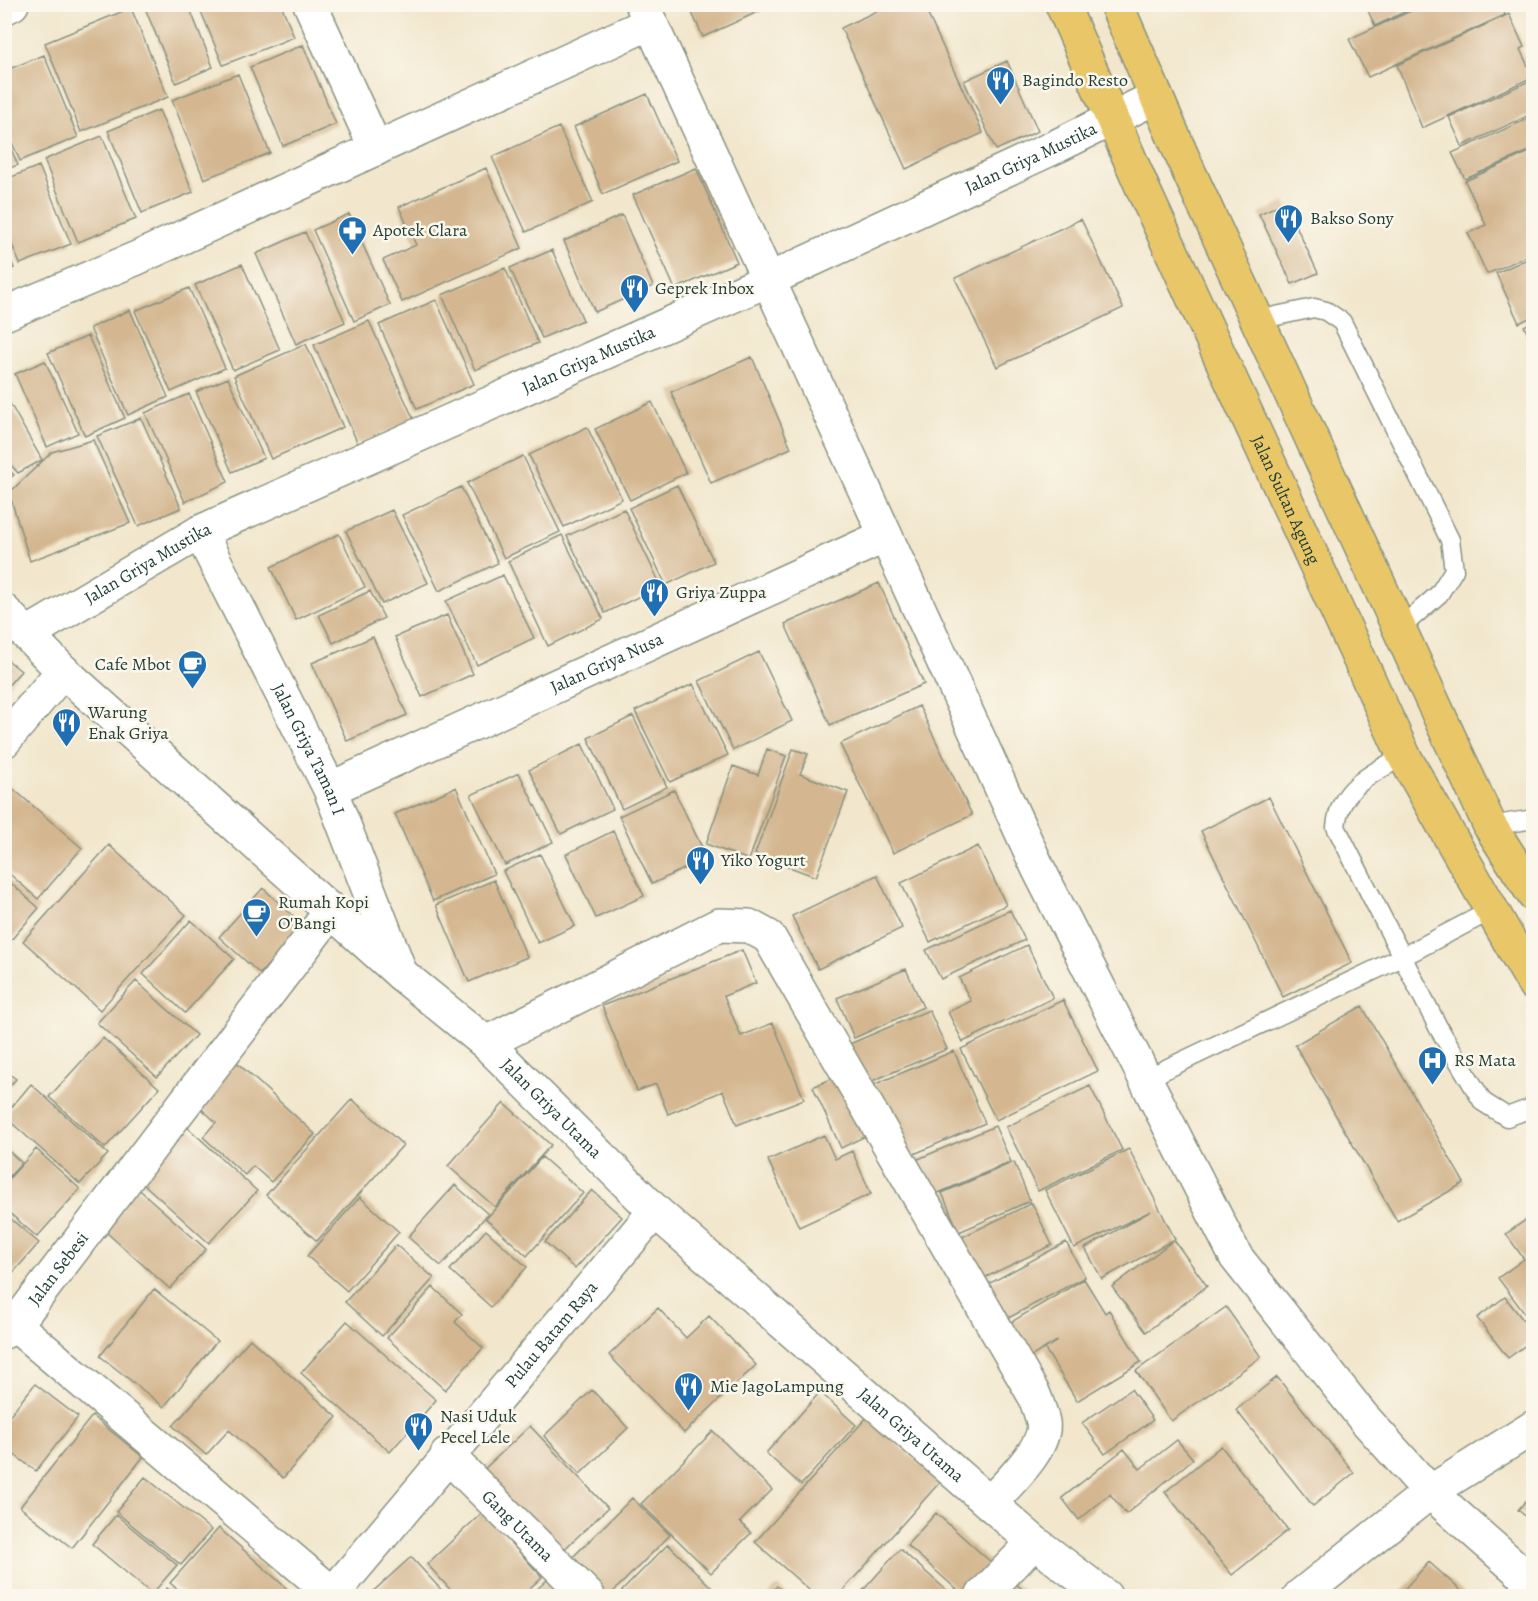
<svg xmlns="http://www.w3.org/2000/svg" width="1538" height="1601" viewBox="0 0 1538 1601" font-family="Alegreya,serif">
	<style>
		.building { fill: #d4b791 }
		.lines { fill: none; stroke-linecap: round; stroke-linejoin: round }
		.service-casing { stroke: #889280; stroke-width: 21 }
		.minor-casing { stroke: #889280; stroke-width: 36 }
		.tertiary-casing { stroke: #889280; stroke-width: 36 }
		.primary-casing { stroke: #889280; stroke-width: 36 }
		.service { stroke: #fff; stroke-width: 18 }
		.minor { stroke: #fff; stroke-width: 33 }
		.tertiary { stroke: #fff; stroke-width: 33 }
		.primary { stroke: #e9c769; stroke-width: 33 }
		.labels { text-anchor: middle; stroke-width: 5; stroke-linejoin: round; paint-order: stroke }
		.poi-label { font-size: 18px; fill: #1f3d34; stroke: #fbf7ec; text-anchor: start }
		.street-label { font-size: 18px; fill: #1f3d34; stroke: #fbf7ec }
	</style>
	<rect width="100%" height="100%" fill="#fbf7ec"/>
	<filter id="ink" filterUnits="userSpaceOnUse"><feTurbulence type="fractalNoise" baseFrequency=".0167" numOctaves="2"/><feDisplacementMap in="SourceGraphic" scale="12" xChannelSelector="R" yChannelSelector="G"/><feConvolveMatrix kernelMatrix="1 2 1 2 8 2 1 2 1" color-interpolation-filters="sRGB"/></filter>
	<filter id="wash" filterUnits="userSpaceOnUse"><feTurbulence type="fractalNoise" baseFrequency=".008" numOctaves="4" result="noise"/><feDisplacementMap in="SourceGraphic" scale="24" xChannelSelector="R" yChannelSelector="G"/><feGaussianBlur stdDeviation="1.35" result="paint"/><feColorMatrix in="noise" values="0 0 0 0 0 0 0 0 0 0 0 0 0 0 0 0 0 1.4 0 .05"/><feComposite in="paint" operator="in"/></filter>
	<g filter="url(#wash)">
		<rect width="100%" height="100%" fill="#f2e7cd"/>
		<g id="blocks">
			<path class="building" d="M152,4H188L213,67L176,83L145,8Z
				M198,4H281L294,37L223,65Z
				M688,4H775L703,37Z
				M891,4H923L983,133L906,169L841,28Z
				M1365,4H1421L1375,26Z
				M1426,4H1500L1505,15L1368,77L1349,39Z
				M131,8L168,97L81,132L45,43Z
				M1509,14L1524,47L1520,49L1533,77L1422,128L1397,65Z
				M303,45L336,124L283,146L250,67Z
				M44,55L78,137L20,161L4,124V71Z
				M1007,61L1038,131L996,150L964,81Z
				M238,74L270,153L204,179L172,100Z
				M1534,79V113L1462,146L1449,117Z
				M647,94L677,161L603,194L574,127Z
				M159,110L193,192L142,213L108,131Z
				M1534,116V149L1465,179L1452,153Z
				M559,127L593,202L526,232L492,157Z
				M4,133L18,165L4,170Z
				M102,136L136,219L78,242L44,160Z
				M1534,150V253L1487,274L1468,233L1486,225L1465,181Z
				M39,166L71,244L20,264L4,225V180Z
				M486,168L522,248L402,302L383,260L416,245L399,207Z
				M696,168L737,262L675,289L633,195Z
				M1285,202L1318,273L1292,284L1259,214Z
				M349,214L390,305L354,321L313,230Z
				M622,215L653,286L595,312L564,241Z
				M1081,219L1123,308L997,367L955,278Z
				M305,232L345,322L296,344L256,254Z
				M5,245L14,268L5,272Z
				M552,250L583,320L542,338L510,268Z
				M1534,256V316L1519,323L1496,273Z
				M242,264L280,350L233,370L195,285Z
				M505,268L538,343L475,370L442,295Z
				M189,288L225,368L171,392L135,311Z
				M436,300L474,384L417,409L379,325Z
				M130,310L168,397L128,415L90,328Z
				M369,321L414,420L358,444L314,345Z
				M1534,321V348L1524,326Z
				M88,336L125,418L85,436L48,353Z
				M306,344L343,427L271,459L234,376Z
				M752,357L791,448L711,483L671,392Z
				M45,361L78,433L47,447L15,374Z
				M228,378L264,458L232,472L196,392Z
				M4,393L42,460L18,473L4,457Z
				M189,394L228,482L185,502L145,413Z
				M652,402L686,473L630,500L595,429Z
				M141,418L181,508L138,526L97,436Z
				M587,427L622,499L564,527L529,455Z
				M93,440L130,523L30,561L9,493L52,452Z
				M523,456L560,532L504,558L467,483Z
				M4,465L14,475L4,483Z
				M677,485L714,562L666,585L629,508Z
				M461,487L498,563L439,591L402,515Z
				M624,509L661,586L605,613L567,536Z
				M392,510L428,583L382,604L346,531Z
				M339,534L365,587L296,620L271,567Z
				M562,535L603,619L548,646L508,561Z
				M503,575L534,638L477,665L446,601Z
				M879,583L924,684L830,725L785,624Z
				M370,591L384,618L333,643L319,615Z
				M447,615L473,674L422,697L395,637Z
				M373,637L407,715L347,741L312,663Z
				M759,652L792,721L733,750L699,681Z
				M4,657L21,671L4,690Z
				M693,684L728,755L670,782L635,711Z
				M919,706L972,815L893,853L840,744Z
				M633,716L667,787L622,809L588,738Z
				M582,744L613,809L561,834L529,770Z
				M767,749L786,756L749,860L706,844L733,766L758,775Z
				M793,749L808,754L800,774L848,792L816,877L755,854Z
				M519,773L553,842L505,865L471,795Z
				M4,781L82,848L38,899L4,869Z
				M456,787L494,874L433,901L395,814Z
				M674,790L707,858L652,884L619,816Z
				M1269,797L1352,963L1283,997L1201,831Z
				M613,831L644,896L596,918L566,854Z
				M109,845L186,915L100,1010L23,941Z
				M978,846L1006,905L930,942L901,883Z
				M540,854L575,926L538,943L503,871Z
				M877,875L902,928L818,969L792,916Z
				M4,877L39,908L4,948Z
				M494,880L527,957L469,982L436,905Z
				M263,888L303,925L260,974L219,937Z
				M1010,910L1025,940L941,979L926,950Z
				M191,920L234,959L185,1013L143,974Z
				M1027,945L1053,998L963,1042L948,1012L971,1001L959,978Z
				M742,950L756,983L724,996L741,1036L773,1023L804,1099L737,1125L723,1091L668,1114L656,1084L637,1091L602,1006Z
				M906,969L923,1007L854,1038L837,998Z
				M136,981L196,1035L157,1077L97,1023Z
				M1063,1000L1098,1071L996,1120L961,1049Z
				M1362,1006L1464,1183L1397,1221L1295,1045Z
				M929,1010L947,1049L863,1085L845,1046Z
				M103,1038L159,1088L105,1148L49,1097Z
				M954,1051L985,1123L905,1158L873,1085Z
				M233,1059L315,1134L271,1182L253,1166L245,1175L203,1137L216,1122L194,1102Z
				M4,1070L16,1079L4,1092Z
				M847,1072L874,1132L841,1148L813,1087Z
				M31,1084L108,1154L80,1184L4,1116Z
				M1090,1086L1122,1150L1038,1191L1006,1127Z
				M352,1099L403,1145L317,1241L266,1195Z
				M504,1103L551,1145L495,1207L448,1166Z
				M185,1125L257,1191L209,1243L137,1178Z
				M995,1126L1011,1162L924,1199L909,1163Z
				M824,1135L835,1159L852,1151L871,1194L799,1227L768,1160Z
				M4,1147L22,1163L4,1182Z
				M36,1149L80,1189L37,1237L4,1208V1184Z
				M1129,1149L1175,1239L1102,1279L1085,1248L1151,1211L1074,1248L1045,1190Z
				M542,1157L583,1193L527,1256L486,1219Z
				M1014,1162L1030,1201L959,1232L942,1193Z
				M133,1184L206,1249L170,1289L97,1224Z
				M455,1185L488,1214L441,1266L408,1237Z
				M592,1190L622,1217L575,1269L545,1242Z
				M360,1197L399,1232L347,1291L307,1256Z
				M1032,1203L1052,1245L980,1280L960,1238Z
				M4,1213L39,1243L4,1283Z
				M1534,1214V1326L1498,1278L1524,1259L1506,1234Z
				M486,1230L527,1267L491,1307L450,1270Z
				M1174,1240L1207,1286L1146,1332L1112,1287Z
				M1066,1242L1085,1277L999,1323L981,1288Z
				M396,1245L434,1278L382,1336L345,1302Z
				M1084,1279L1105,1313L1109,1310L1141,1362L1077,1401L1045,1349L1057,1341L1019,1364L998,1330Z
				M433,1287L462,1314L455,1322L483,1348L445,1390L387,1338Z
				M154,1289L217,1341L164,1407L100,1356Z
				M1505,1297L1534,1334V1339L1508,1358L1477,1318Z
				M1226,1307L1261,1357L1171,1421L1136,1371Z
				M658,1308L686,1338L709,1316L756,1365L684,1433L609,1355Z
				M347,1321L436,1400L390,1452L301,1373Z
				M250,1339L337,1417L283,1478L229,1430L206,1455L173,1426Z
				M1277,1377L1354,1473L1313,1506L1236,1410Z
				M35,1384L78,1417L36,1471L4,1447V1422Z
				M1131,1389L1153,1420L1105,1454L1082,1423Z
				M592,1390L628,1428L580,1474L544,1436Z
				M820,1392L856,1425L801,1485L766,1453Z
				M92,1416L143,1457L72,1548L20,1507Z
				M867,1417L940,1482L838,1596H816L755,1542Z
				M530,1426L608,1508L557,1556L479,1474Z
				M713,1431L772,1490L740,1522L751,1533L711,1573L641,1504Z
				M1177,1440L1193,1459L1126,1514L1110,1494L1079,1520L1062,1498L1124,1449L1140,1469Z
				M1221,1446L1288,1530L1232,1575L1165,1492Z
				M145,1477L211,1530L181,1565L116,1512Z
				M1534,1491V1523L1518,1510Z
				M632,1498L670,1535L609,1596H595L564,1566Z
				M483,1512L542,1577L521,1596H456L427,1564Z
				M936,1513L993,1564L964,1596L907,1545Z
				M116,1515L177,1565L152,1594L92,1544Z
				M219,1528L292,1593L289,1596H186L170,1583Z
				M668,1544L712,1588L704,1596H617Z
				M900,1549L953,1596H858Z
				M411,1557L447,1596H368Z
				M1429,1562L1467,1596H1398Z
				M1007,1576L1030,1596H990Z
				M549,1578L566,1596H530Z
				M777,1586L789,1596H768Z
				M167,1588L177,1596H160Z"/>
		</g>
	</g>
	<g filter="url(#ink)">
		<use href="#blocks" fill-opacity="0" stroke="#889280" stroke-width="1.5"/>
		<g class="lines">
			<defs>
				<path id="service" d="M1257,320L1314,308L1326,311L1342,322L1450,540L1454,570L1439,594L1400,628
					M1404,756C1372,773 1339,788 1336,827L1438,1027L1483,1102L1507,1117L1534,1107
					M1490,826L1534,819
					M1145,1079L1402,957L1490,911"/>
				<g id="minor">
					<path d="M310,4L376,149"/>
					<path d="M642,4L1038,868L1236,1257L1362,1416L1430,1492L1534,1584"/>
					<path d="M4,8L12,4"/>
					<path d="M4,314L137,258L650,23"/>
					<path id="s1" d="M200,532L330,789L401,974"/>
					<path id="s2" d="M27,634L200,532L768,280L1057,146L1156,97"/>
					<path d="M4,741L63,671"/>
					<path id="s3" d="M330,789L885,536"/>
					<path d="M486,1043L719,925L749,926L769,937L1034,1395C1037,1403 1041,1413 1043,1422C1048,1447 1006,1485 990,1503"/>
					<path d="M15,1325L333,1594"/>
					<path id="s4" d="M4,1332L15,1325L332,910"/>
					<path id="s5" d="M447,1455L588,1596"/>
					<path d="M982,1596L1034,1542"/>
				</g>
				<g id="tertiary">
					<path id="s6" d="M4,611L63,671L401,974L486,1043L655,1211L1034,1542L1105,1596"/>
					<path id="s7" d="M331,1596L655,1211"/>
					<path d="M1300,1596L1430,1492L1534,1427"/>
				</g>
				<g id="primary">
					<path id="s8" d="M1062,4L1143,189L1404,756L1534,984"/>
					<path d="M1116,4L1189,172L1490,826L1534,895"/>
				</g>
			</defs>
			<use href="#service" class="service-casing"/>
			<use href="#minor" class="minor-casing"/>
			<use href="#tertiary" class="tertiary-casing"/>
			<use href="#primary" class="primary-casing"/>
			<use href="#service" class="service"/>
			<use href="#minor" class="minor"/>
			<use href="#tertiary" class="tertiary"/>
			<use href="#primary" class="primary"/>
		</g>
	</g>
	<defs>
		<symbol id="restaurant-pin" viewBox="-11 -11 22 30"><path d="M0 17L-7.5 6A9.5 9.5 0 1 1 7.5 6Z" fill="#1f6fb2" stroke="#fbf7ec"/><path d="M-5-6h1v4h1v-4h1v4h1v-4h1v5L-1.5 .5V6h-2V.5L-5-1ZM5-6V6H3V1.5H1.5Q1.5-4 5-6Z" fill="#fff"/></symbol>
		<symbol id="pharmacy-pin" viewBox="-11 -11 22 30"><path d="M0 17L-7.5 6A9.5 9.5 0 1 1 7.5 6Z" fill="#1f6fb2" stroke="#fbf7ec"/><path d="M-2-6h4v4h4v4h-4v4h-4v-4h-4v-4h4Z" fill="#fff"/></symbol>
		<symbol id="cafe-pin" viewBox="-11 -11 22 30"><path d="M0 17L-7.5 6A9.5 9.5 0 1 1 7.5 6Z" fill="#1f6fb2" stroke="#fbf7ec"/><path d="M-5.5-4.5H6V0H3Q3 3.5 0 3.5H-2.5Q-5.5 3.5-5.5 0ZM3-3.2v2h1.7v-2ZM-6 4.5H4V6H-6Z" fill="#fff"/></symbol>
		<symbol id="hospital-pin" viewBox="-11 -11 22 30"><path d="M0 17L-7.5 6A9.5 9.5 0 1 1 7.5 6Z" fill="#1f6fb2" stroke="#fbf7ec"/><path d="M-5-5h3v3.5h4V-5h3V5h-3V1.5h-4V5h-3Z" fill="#fff"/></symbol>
	</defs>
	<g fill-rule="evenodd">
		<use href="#restaurant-pin" x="984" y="64" width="33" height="45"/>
		<use href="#restaurant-pin" x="1272" y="202" width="33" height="45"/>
		<use href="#pharmacy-pin" x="336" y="214" width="33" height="45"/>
		<use href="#restaurant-pin" x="618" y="272" width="33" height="45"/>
		<use href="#restaurant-pin" x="638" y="576" width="33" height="45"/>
		<use href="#cafe-pin" x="176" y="648" width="33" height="45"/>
		<use href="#restaurant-pin" x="50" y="706" width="33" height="45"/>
		<use href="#restaurant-pin" x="684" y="844" width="33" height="45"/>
		<use href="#cafe-pin" x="240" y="896" width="33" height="45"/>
		<use href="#hospital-pin" x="1416" y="1044" width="33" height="45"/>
		<use href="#restaurant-pin" x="672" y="1370" width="33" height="45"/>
		<use href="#restaurant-pin" x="402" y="1410" width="33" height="45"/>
	</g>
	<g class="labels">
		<g class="poi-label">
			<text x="1022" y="86">Bagindo Resto</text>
			<text x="1310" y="224">Bakso Sony</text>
			<text x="373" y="236">Apotek Clara</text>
			<text x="655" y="294">Geprek Inbox</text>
			<text x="676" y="598">Griya Zuppa</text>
			<text x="171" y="670" text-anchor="end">Cafe Mbot</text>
			<text x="88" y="718">Warung<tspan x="88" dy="21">Enak Griya</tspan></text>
			<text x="721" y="866">Yiko Yogurt</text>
			<text x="278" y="908">Rumah Kopi<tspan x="278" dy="21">O'Bangi</tspan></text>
			<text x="1454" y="1066">RS Mata</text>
			<text x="710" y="1392">Mie JagoLampung</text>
			<text x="440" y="1422">Nasi Uduk<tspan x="440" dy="21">Pecel Lele</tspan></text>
		</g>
		<g class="street-label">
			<text dy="6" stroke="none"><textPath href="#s2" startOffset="1112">Jalan Griya Mustika</textPath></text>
			<text dy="6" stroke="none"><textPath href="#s2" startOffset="626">Jalan Griya Mustika</textPath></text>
			<text dy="6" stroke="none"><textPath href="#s8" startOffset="544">Jalan Sultan Agung</textPath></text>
			<text dy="6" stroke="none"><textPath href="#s2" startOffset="140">Jalan Griya Mustika</textPath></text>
			<text dy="6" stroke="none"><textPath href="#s3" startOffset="304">Jalan Griya Nusa</textPath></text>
			<text dy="6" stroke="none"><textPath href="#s1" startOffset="243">Jalan Griya Taman I</textPath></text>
			<text dy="6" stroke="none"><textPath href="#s6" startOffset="740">Jalan Griya Utama</textPath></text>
			<text dy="6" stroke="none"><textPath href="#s4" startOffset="84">Jalan Sebesi</textPath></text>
			<text dy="6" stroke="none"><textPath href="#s7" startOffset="342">Pulau Batam Raya</textPath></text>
			<text dy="6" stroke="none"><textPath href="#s6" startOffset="1226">Jalan Griya Utama</textPath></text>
			<text dy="6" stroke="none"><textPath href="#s5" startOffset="100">Gang Utama</textPath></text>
		</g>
	</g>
	<rect width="1538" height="1601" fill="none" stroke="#fbf7ec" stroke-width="24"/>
</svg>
